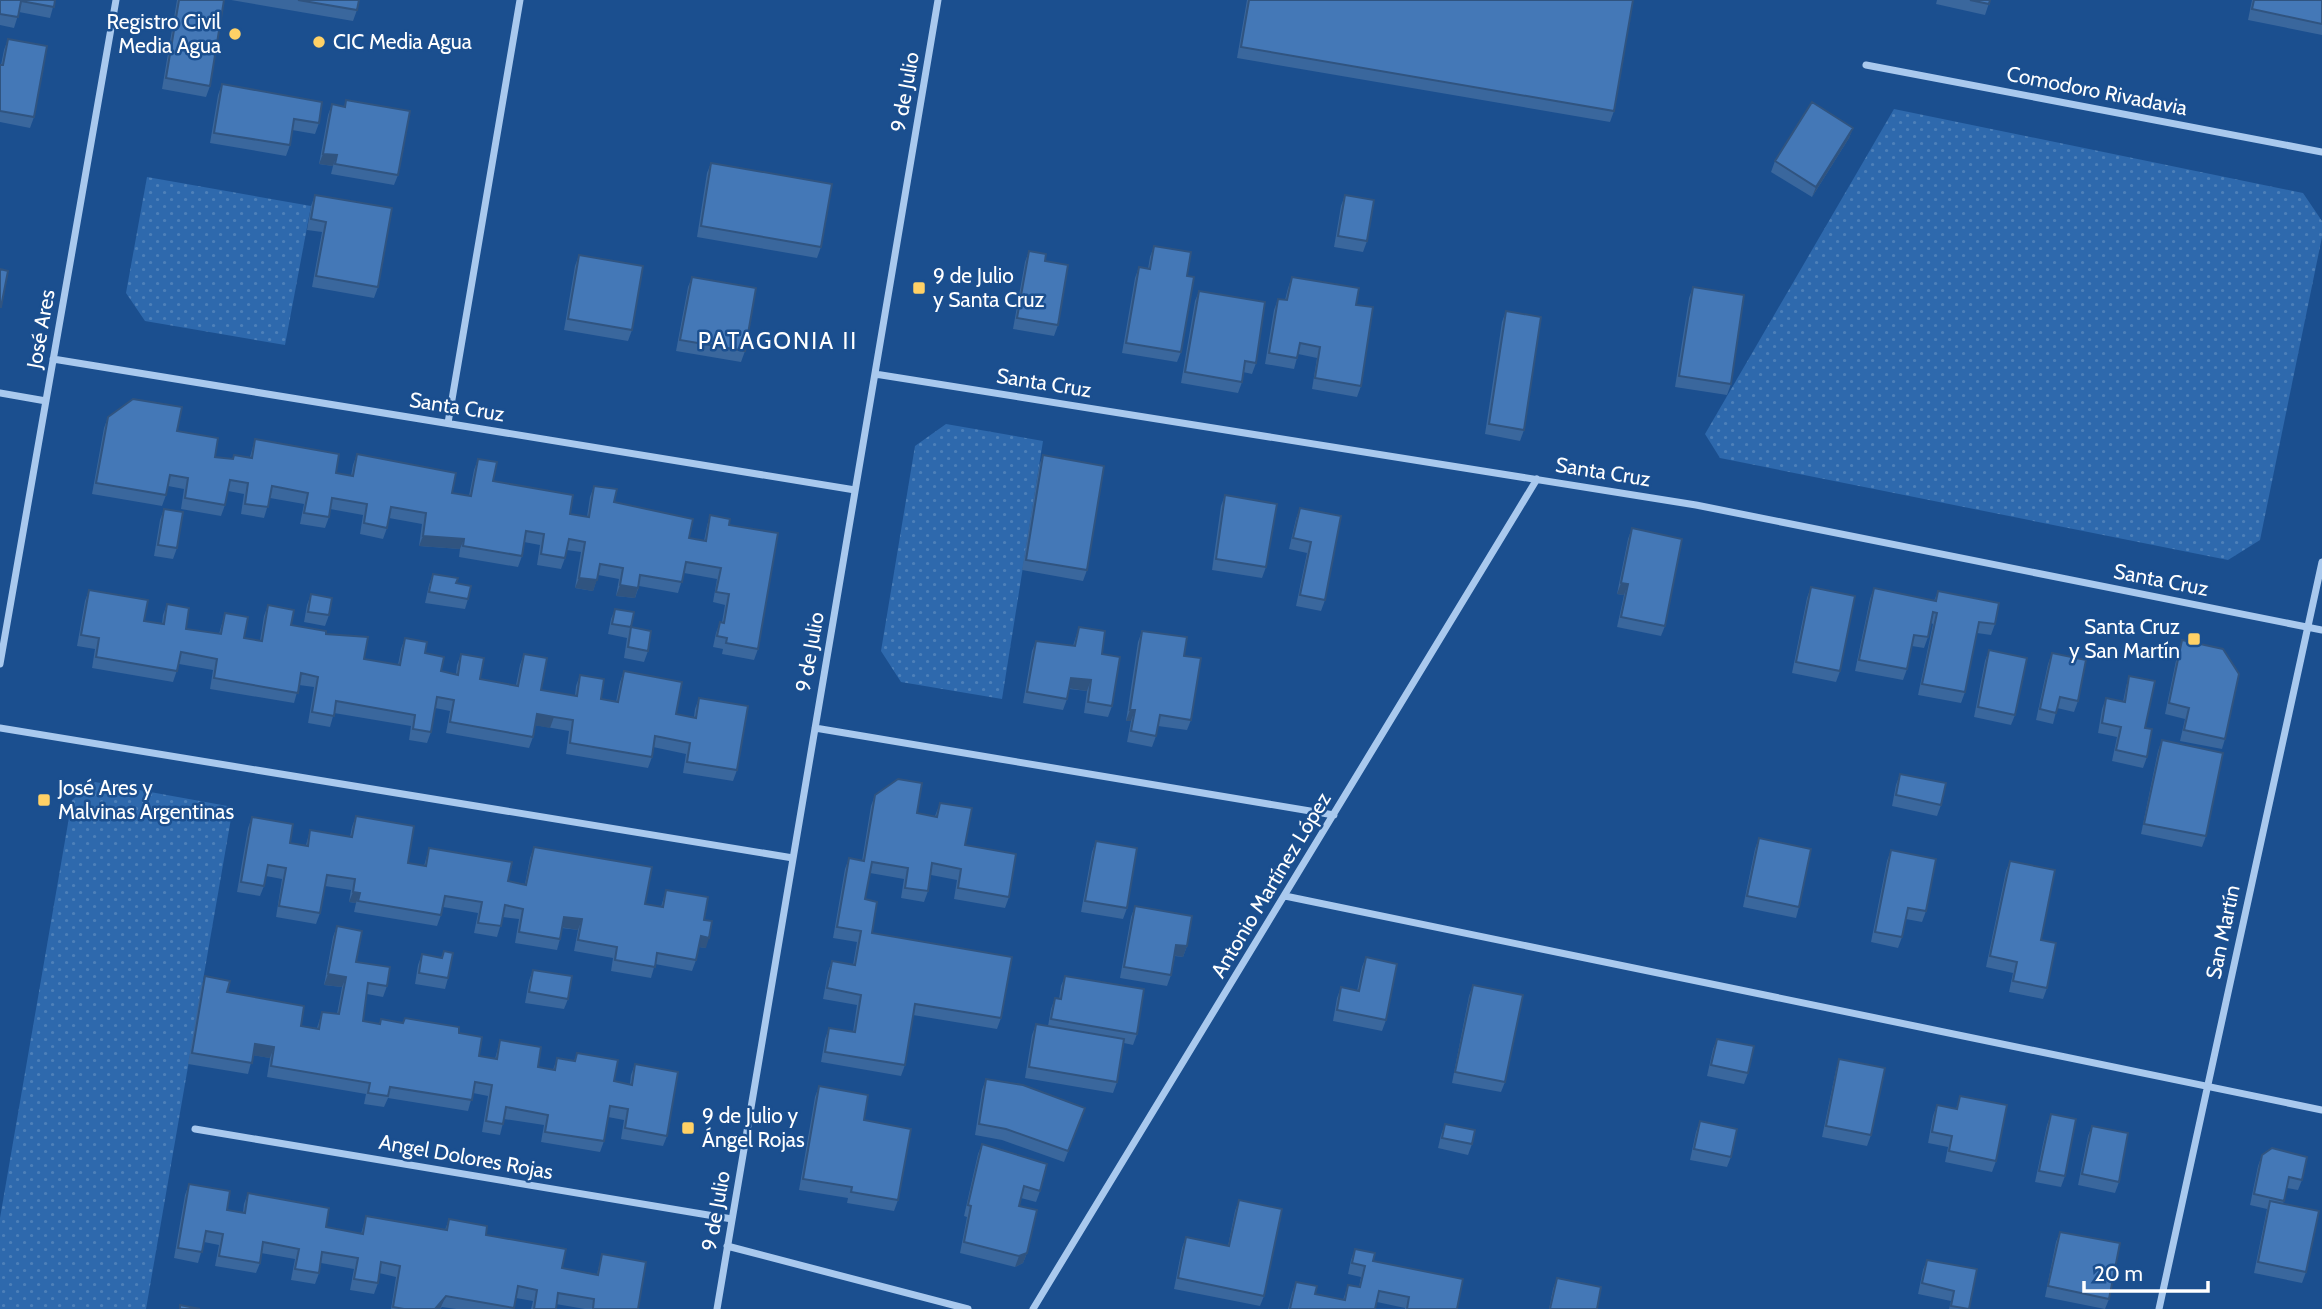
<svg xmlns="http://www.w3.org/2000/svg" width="2322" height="1309" viewBox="0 0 2322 1309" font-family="Cabin,sans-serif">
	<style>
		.park { fill: url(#park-dots) }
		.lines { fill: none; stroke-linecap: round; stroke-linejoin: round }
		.street { stroke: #a9c9ee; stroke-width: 7 }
		.wall { fill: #3a679d }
		.shaded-wall { fill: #305480 }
		.building { fill: #4478b7; stroke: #305480; stroke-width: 2 }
		.poi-dot { fill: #ffd166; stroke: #1b4f8f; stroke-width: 2.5 }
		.labels { text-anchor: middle; stroke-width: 5; stroke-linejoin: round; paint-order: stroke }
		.poi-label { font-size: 21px; fill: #fff; stroke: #1b4f8f; text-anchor: start }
		.street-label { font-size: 21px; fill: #fff; stroke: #1b4f8f }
		.neighbourhood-label { font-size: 23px; letter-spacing: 2px; fill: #fff; stroke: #1b4f8f }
	</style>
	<defs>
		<pattern id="park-dots" width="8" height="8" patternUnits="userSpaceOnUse" patternTransform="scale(1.75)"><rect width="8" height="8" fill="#2e69ad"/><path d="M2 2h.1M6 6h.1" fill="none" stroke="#4d80b9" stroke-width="1.8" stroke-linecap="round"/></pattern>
	</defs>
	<rect width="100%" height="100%" fill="#1b4f8f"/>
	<path class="park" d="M1894,109L2303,193L2322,221V237L2260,540L2228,560L1720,458L1705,434Z
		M147,177L311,206L285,345L145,321L126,293Z
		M946,424L1043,441L1002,699L901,682L881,651L915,446Z
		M95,782L233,807L146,1309H0V1218L72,800Z"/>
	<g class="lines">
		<path class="street" d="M1866,65L2322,152
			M53,359L855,490
			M875,374L1696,505L2322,630
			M0,393L46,401
			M448,423L520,0
			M0,664L116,0
			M0,728L793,858
			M815,728L1334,815
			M1285,896L2322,1110
			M195,1129L732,1219
			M727,1246L968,1309
			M717,1309L938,0
			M1033,1309L1537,479
			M2159,1309L2322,562"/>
	</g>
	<path class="wall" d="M0,0H55L50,18L19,12L14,28L0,25Z
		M177,0H224L210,86L206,97L162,89Z
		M231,0H359L357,10L353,21Z
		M1247,0H1633L1614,111L1610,122L1237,58Z
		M1937,0H1990L1985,15L1936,4Z
		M2252,0H2322V35L2248,20Z
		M8,39L34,117L30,128L0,122V65H1L4,50Z
		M222,84L319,123L315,134L292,130L290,145L286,156L210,143L218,95Z
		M346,100L398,175L394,185L331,174L333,166L319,164L328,115L332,104L344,107Z
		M1853,128L1849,138L1812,197L1771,172L1775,161Z
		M711,163L821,247L817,258L697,237L707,173Z
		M315,195L378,287L374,298L312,287L322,232L307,230L311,206Z
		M1345,195L1367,241L1363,252L1334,247L1341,206Z
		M1154,246L1187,276L1181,352L1177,362L1122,353L1135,278L1139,267L1148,269L1150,257Z
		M1029,251L1045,261L1058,325L1054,336L1013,329L1025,262Z
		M579,255L632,330L628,341L564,330L575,266Z
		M692,277L745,351L741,362L676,351L688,287Z
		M1292,277L1356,305L1361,386L1357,397L1312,389L1317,358L1298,354L1294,369L1265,364L1274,310L1278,299L1285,300L1288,288Z
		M1693,287L1731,384L1727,395L1675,387L1689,298Z
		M1199,291L1256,363L1252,374L1243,372L1242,382L1238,393L1181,383L1195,301Z
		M1506,311L1524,430L1520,441L1485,434L1502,322Z
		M108,417L177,431L215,457L232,459L234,455L250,457L255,439L336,473L351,476L353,465L357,454L452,493L469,496L474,470L478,459L493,481L570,514L587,517L590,497L594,486L614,502L689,538L704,541L707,526L710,515L729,525L758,649L754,660L722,654L723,649L713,647L716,633L720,622H722L725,605L713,602L717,579L684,573L678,593L639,586L635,598L616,596L619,579L598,575L593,591L575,588L581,552L567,550L565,558L561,569L537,565L540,545L524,542L522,556L518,567L459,557L460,549L419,546L422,524L389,518L387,528L383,539L360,534L363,515L330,509L329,517L325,528L300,524L304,504L270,498L264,518L241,514L244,494L228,491L225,505L221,516L181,509L184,489L168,486L166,495L162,506L92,494L104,428Z
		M1043,455L1087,570L1083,581L1022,570L1039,466Z
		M1225,495L1266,567L1262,578L1212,570L1221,506Z
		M1300,508L1341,516L1325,600L1321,611L1296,606L1307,553L1289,549L1296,519Z
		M164,509L177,548L173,559L154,556L160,520Z
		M1632,528L1665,626L1661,636L1617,627L1624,595L1617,594L1628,539Z
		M433,574L468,599L465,609L425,603L429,585Z
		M1811,587L1840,671L1836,682L1792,673L1807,598Z
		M1874,588L1934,601L1938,591L1995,624L1991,635L1977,633L1965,692L1961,703L1918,695L1933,624L1931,623L1928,637L1924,648L1912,646L1907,669L1903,680L1855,671L1870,599Z
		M89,590L144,621L162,624L163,615L167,604L186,629L219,634L225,613L244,638L260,641L264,616L268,605L291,625L326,634L364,659L398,665L401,649L405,638L425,653L441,671L456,674L457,665L461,654L480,679L516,685L520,665L524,654L541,690L575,696L576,686L580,675L601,699L616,702L620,682L624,671L676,714L694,717L695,709L699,698L737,770L733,781L683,773L686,754L653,747L652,757L648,768L566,754L569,731L535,725L533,737L529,748L446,733L450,711L435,708L431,732L427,743L409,740L411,726L334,713L330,727L308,723L314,687L299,685L294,703L210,689L213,670L179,664L173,682L92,668L95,649L77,646L85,601Z
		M311,594L329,615L325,626L304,622L307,605Z
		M615,609L631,627L648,651L644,662L624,658L627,638L608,634L611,619Z
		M1079,627L1102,654L1112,706L1108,717L1084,713L1087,691L1069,689L1067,699L1063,710L1023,703L1032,651L1036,641L1073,646Z
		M1142,631L1184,656L1191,720L1187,730L1158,726L1156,736L1152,747L1127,742L1131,721H1126L1138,642Z
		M2182,640L2225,739L2222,749L2180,741L2185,719L2165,714L2178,651Z
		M1989,650L2015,715L2011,725L1974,717L1985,661Z
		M2052,653L2078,701L2074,712L2057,708L2053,724L2036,720L2048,664Z
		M2129,676L2145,728L2147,757L2143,768L2112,761L2117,737L2098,733L2102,709L2106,698L2123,702L2126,687Z
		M2162,740L2206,836L2202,847L2141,834L2158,751Z
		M1900,774L1941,805L1937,816L1892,806L1896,785Z
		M875,795L917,813L935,816L940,803L965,845L1009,897L1005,908L954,899L957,880L931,875L928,891L924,902L901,898L904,879L870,873L865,899L872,933L1001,1018L997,1029L913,1015L905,1065L901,1076L821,1062L825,1039L829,1028L853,1032L857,1005L823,999L828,972L832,961L853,965L857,942L833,938L845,869L849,858L862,861L871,806Z
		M356,816L408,863L424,866L429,848L508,881L525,884L530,858L534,847L645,904L661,907L666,890L704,920L706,948L699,947L696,960L692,971L655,964L651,978L611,971L613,958L574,951L578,930L562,928L560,939L557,950L515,943L519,919L503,917L497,937L474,933L478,913L443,907L441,915L437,926L354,912L356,903L349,902L351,890L325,886L320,913L316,924L276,917L282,879L266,876L264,886L260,896L237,892L248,828L252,817L290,843L306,845L310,830L350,837L352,827Z
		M1759,838L1799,907L1796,918L1743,907L1755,849Z
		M1096,841L1127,908L1123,919L1081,912L1092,852Z
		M1891,850L1926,911L1922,922L1906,919L1902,937L1898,948L1871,942L1887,861Z
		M2010,861L2041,940L2047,988L2043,999L2009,992L2013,973L1986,967L2006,871Z
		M1135,906L1187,946L1183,957L1175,956L1171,975L1167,986L1120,978L1131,917Z
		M337,926L356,962L387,986L383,997L367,994L363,1021L379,1024L381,1019L403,1023L405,1018L459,1033L479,1056L495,1059L500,1040L538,1067L553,1070L557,1058L574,1061L577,1053L614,1081L630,1084L631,1075L635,1064L667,1136L663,1146L621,1139L624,1120L608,1117L604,1141L600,1152L541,1142L544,1125L504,1119L500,1135L482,1132L488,1096L473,1093L468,1111L388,1098L384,1107L364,1104L366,1094L267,1077L270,1058L253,1055L248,1074L188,1064L201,987L205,976L227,992L301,1026L317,1028L322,1012L337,1014L342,987L324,985L333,937Z
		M444,951L448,978L445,989L415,984L418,965L422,954L441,958Z
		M1366,957L1386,1020L1382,1031L1333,1021L1337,998L1341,987L1357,991L1362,967Z
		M533,970L568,999L564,1009L525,1003L529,981Z
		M1065,976L1137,1034L1133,1045L1124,1043L1117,1082L1113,1093L1025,1078L1032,1035L1036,1024L1048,1026L1051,1009L1055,998L1059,999L1061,986Z
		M1473,985L1505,1082L1501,1092L1452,1083L1469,996Z
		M1717,1039L1748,1073L1744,1084L1707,1076L1713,1049Z
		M1839,1059L1871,1135L1867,1146L1822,1137L1836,1070Z
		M986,1079L1085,1108L1064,1162L1002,1140L975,1135L982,1090Z
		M819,1086L898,1200L894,1211L847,1203L848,1198L799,1190L815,1097Z
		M1960,1096L1996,1161L1992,1172L1945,1162L1948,1147L1928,1143L1933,1116L1937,1105L1956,1109Z
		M2051,1114L2065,1176L2061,1187L2035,1182L2047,1125Z
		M1700,1121L1731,1157L1727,1167L1690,1160L1696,1132Z
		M1445,1124L1472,1144L1468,1155L1438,1148L1441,1135Z
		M2092,1126L2119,1182L2115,1193L2078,1185L2088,1136Z
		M982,1144L1040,1191L1036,1202L1021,1198L1019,1206L1027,1253L1023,1263L1015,1267L960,1253L967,1217L964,1216L978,1154Z
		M2262,1155L2302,1180L2298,1190L2287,1188L2283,1204L2306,1272L2302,1283L2254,1273L2267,1209L2250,1205L2258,1166Z
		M189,1184L227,1210L243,1213L244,1204L248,1193L326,1227L361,1234L366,1216L445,1230L449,1219L562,1268L597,1274L602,1254L638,1309H585L556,1304V1309H531L533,1301L516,1298L514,1309H456L442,1307L440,1309H391L396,1277L379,1273L378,1283L374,1294L350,1290L354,1269L321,1263L319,1273L315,1284L291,1280L295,1259L261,1253L260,1263L256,1273L215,1266L219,1245L204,1242L198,1263L174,1258L185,1195Z
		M1239,1200L1264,1296L1260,1306L1174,1289L1182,1248L1186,1237L1228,1246L1235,1211Z
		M2060,1232L2109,1299L2105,1309L2045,1297L2056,1242Z
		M1355,1249L1373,1261L1457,1309H1405V1308L1377,1302L1375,1309H1288L1292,1293L1296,1282L1315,1294L1343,1300L1348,1285L1359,1287L1361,1277L1348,1274L1351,1260Z
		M1927,1260L1969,1309H1949L1951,1301L1918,1294L1923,1270Z
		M1557,1278L1597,1309H1549L1553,1289Z"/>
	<path class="shaded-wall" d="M1853,128L1849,138L1812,197L1816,187Z
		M323,154L337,155L333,166L319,164Z
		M423,536L464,539L460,549L419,546Z
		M579,578L597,580L593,591L575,588Z
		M1621,583L1628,584L1624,595L1617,594Z
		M620,585L638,588L635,598L616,596Z
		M1071,678L1091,680L1087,691L1067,688Z
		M1130,710H1135L1131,721H1126Z
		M537,714L554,717L550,728L533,725Z
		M353,892L360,893L356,903L349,902Z
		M564,917L582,919L578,930L560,927Z
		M701,936L709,938L706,948L697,947Z
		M1176,945L1187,946L1183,957L1172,955Z
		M328,974L346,977L342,987L324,985Z
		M255,1044L274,1047L270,1058L251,1055Z
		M1027,1253L1023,1263L1015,1267L1019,1256Z
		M446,1296L440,1309H435Z"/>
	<path class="building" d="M0,0H55L54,7L21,1L18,17L0,14Z
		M179,0H224L210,86L166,78Z
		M298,0H359L357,10Z
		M1249,0H1633L1614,111L1241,47Z
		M1970,0H1990L1989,4Z
		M2254,0H2322V24L2252,9Z
		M8,39L47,46L34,117L0,111V65H3Z
		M222,84L322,102L319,123L294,119L290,145L214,133Z
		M346,100L410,111L398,175L335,164L337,155L323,154L332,104L345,107Z
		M1812,102L1853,128L1816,187L1775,161Z
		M711,163L832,184L821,247L701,226Z
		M315,195L392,208L378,287L316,276L326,222L311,219Z
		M1345,195L1374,200L1367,241L1338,236Z
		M1154,246L1191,252L1187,276L1194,277L1181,352L1126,343L1139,267L1150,269Z
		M1029,251L1046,254L1045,261L1068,265L1058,325L1017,318Z
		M579,255L643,266L632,330L568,319Z
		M0,269L8,271L1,307H0Z
		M692,277L756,288L745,351L680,340Z
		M1292,277L1359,288L1356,305L1373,307L1361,386L1315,378L1320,347L1300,343L1297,358L1269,353L1278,299L1287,300Z
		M1693,287L1744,295L1731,384L1679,376Z
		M1199,291L1265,302L1256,363L1245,361L1242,382L1185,372Z
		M1506,311L1541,317L1524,430L1489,424Z
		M133,399L182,407L177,431L218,438L215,457L233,459L234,455L252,458L255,439L339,454L336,473L353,476L357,454L456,473L452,493L471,496L478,459L497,462L493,481L573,495L570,514L589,517L594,486L617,489L614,502L693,519L689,538L706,541L710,515L730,519L729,525L778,533L758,649L726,643L727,638L717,636L720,622L724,623L729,594L716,592L721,568L686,562L682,582L640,575L638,588L620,585L623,568L600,564L597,580L579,578L585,542L569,539L565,558L541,554L544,534L526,531L522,556L463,546L464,539L423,536L426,513L391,507L387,528L364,523L367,504L332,498L329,517L304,513L308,493L272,486L268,507L245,504L248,483L230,480L225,505L185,498L188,478L170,475L166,495L96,483L108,417Z
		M1043,455L1104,466L1087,570L1026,560Z
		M1225,495L1277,504L1266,567L1216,559Z
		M1300,508L1341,516L1325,600L1300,595L1311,542L1293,538Z
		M164,509L183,512L177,548L158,545Z
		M1632,528L1682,539L1665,626L1621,617L1628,584L1621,583Z
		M433,574L458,578L456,583L471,586L468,599L429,592Z
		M1811,587L1855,596L1840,671L1796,662Z
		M1874,588L1936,601L1938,591L1999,603L1995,624L1979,622L1965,692L1922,684L1937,613L1933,612L1928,637L1914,635L1907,669L1859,660Z
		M89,590L148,600L144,621L164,624L167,604L189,608L186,629L221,634L225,613L248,617L244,638L262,641L268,605L294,610L291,625L326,631V634L368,637L364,659L400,665L405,638L427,642L425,653L444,657L441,671L458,675L461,654L484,658L480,679L518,686L524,654L547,658L541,690L577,696L580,675L604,679L601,699L618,702L624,671L682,682L676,714L696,718L699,698L748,706L737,770L687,762L690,743L655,736L652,757L570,743L573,720L554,717L537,714L533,737L450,722L454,700L437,697L431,732L413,729L415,715L336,701L334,716L312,712L318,677L301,673L298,693L214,678L217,659L181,652L177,671L96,657L99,638L81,635Z
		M311,594L332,598L329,615L308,612Z
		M615,609L634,612L631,627L612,624Z
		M631,627L651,631L648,651L628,647Z
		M1079,627L1105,631L1102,654L1120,657L1112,706L1088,702L1091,680L1071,678L1067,699L1027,692L1036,641L1075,646Z
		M1142,631L1187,637L1184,656L1201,658L1191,720L1160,715L1156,736L1131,731L1135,710H1130Z
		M2182,640L2223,649L2239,674L2225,739L2184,730L2189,708L2169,703Z
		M1989,650L2027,658L2015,715L1978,707Z
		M2052,653L2086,660L2078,701L2060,697L2056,713L2040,709Z
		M2129,676L2155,681L2145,728L2152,729L2147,757L2116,750L2121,727L2102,723L2106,698L2125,702Z
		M2162,740L2223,753L2206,836L2144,824Z
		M1900,774L1946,783L1941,805L1896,795Z
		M898,779L922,783L917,813L937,817L940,803L972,808L965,845L1016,854L1009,897L958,888L961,869L932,863L928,891L905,888L908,868L872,862L865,899L877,902L872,933L1012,957L1001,1018L915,1004L905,1065L825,1052L829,1028L855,1032L861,995L827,988L832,961L855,965L861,931L837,927L849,858L864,861L875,795Z
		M356,816L414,826L408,863L426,866L429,848L512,862L508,881L526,885L534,847L652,867L645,904L663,907L666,890L708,897L704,920L712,921L709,938L701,936L696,960L657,953L655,967L615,960L617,947L578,940L582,919L564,917L560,939L519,932L523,909L505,905L501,926L478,923L482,902L445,896L441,915L358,901L360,893L353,892L355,879L327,875L320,913L279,906L286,868L268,865L264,886L241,882L252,817L293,824L290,843L308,846L310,830L352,837Z
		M1759,838L1811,849L1799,907L1747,896Z
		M1096,841L1137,848L1127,908L1085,901Z
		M1891,850L1936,859L1926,911L1908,908L1902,937L1875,932Z
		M2010,861L2055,870L2041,940L2056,943L2047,988L2013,981L2017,962L1990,956Z
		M1135,906L1192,916L1187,946L1176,945L1171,975L1124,967Z
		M337,926L362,931L356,962L390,967L387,986L368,983L363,1021L380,1024L381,1019L403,1023L405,1018L459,1027V1033L482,1037L479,1056L497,1059L500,1040L541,1047L538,1067L555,1070L557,1058L575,1061L577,1053L618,1060L614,1081L632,1085L635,1064L678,1072L667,1136L625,1128L628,1109L610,1106L604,1141L545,1132L548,1115L506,1107L503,1124L486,1121L492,1085L475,1082L472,1100L390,1087L388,1096L368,1093L370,1083L271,1066L274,1047L255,1044L252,1063L192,1053L205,976L230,981L227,992L304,1006L301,1026L319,1029L322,1012L339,1014L346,977L328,974Z
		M444,951L453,953L448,978L419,973L422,954L442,958Z
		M1366,957L1397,964L1386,1020L1337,1010L1341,987L1359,991Z
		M533,970L572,976L568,999L529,992Z
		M1065,976L1144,989L1137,1034L1051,1019L1055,998L1061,999Z
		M1473,985L1523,995L1505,1082L1455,1072Z
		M1036,1024L1124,1039L1117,1082L1029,1067Z
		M1717,1039L1754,1046L1748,1073L1711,1065Z
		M1839,1059L1885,1068L1871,1135L1826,1126Z
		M986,1079L1023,1085L1085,1108L1068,1151L1006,1129L979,1124Z
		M819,1086L868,1095L864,1120L911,1129L898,1200L851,1192L852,1187L803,1179Z
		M1960,1096L2007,1105L1996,1161L1949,1151L1952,1136L1932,1132L1937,1105L1957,1109Z
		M2051,1114L2076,1119L2065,1176L2039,1171Z
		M1700,1121L1737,1129L1731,1157L1694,1149Z
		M1445,1124L1475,1130L1472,1144L1442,1138Z
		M2092,1126L2128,1133L2119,1182L2082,1174Z
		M982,1144L1047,1164L1040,1191L1024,1186L1019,1206L1037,1210L1027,1253L1019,1256L964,1242L971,1206L968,1205Z
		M2272,1148L2307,1157L2302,1180L2289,1177L2284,1201L2254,1194L2262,1155Z
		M189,1184L230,1191L227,1210L245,1213L248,1193L329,1208L326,1227L363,1234L366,1216L447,1230L449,1219L487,1226L486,1235L566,1249L562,1268L598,1275L602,1254L646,1262L638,1309H593L594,1299L558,1293L556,1309H534L537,1290L518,1286L514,1308L446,1296L435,1309H404L393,1307L400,1266L381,1262L378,1283L354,1279L358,1258L322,1252L319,1273L295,1269L299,1249L263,1242L260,1263L219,1256L223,1234L206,1231L202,1252L178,1248Z
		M1239,1200L1282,1209L1264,1296L1178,1278L1186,1237L1229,1246Z
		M2270,1201L2319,1211L2306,1272L2258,1262Z
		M2060,1232L2120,1243L2109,1299L2048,1286Z
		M1355,1249L1375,1253L1373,1261L1463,1279L1457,1309H1407L1409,1297L1379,1291L1375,1309H1290L1296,1282L1317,1286L1315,1294L1345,1300L1348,1285L1360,1287L1365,1266L1352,1263Z
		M1927,1260L1977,1269L1969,1309L1951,1306L1954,1291L1922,1283Z
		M1557,1278L1601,1287L1597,1309H1550Z
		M180,1305L200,1309H180Z"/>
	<g class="poi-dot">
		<circle cx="235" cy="34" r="7"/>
		<circle cx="319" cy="42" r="7"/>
		<rect x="912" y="281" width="14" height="14" rx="3.5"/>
		<rect x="2187" y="632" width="14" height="14" rx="3.5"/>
		<rect x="37" y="793" width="14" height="14" rx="3.5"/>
		<rect x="681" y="1121" width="14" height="14" rx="3.5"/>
	</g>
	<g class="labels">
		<g class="poi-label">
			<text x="221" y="29" text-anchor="end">Registro Civil<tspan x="221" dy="24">Media Agua</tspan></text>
			<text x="333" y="49">CIC Media Agua</text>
			<text x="933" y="283">9 de Julio<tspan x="933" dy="24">y Santa Cruz</tspan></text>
			<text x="2180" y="634" text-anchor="end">Santa Cruz<tspan x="2180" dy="24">y San Martín</tspan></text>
			<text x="58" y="795">José Ares y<tspan x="58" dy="24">Malvinas Argentinas</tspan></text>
			<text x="702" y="1123">9 de Julio y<tspan x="702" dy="24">Ángel Rojas</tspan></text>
		</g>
		<g class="street-label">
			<text transform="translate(2097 91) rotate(11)" y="7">Comodoro Rivadavia</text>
			<text transform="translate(905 92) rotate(-80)" y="7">9 de Julio</text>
			<text transform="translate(41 329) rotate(-80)" y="7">José Ares</text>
			<text transform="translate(1044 383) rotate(9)" y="7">Santa Cruz</text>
			<text transform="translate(457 407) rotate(9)" y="7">Santa Cruz</text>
			<text transform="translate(1603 472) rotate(9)" y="7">Santa Cruz</text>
			<text transform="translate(2161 580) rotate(11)" y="7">Santa Cruz</text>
			<text transform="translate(810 652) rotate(-80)" y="7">9 de Julio</text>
			<text transform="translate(1271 885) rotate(-59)" y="7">Antonio Martínez López</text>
			<text transform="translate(2223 932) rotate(-78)" y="7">San Martín</text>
			<text transform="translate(466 1157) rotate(10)" y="7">Angel Dolores Rojas</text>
			<text transform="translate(716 1211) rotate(-80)" y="7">9 de Julio</text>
		</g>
		<g class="neighbourhood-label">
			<text x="778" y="349">PATAGONIA II</text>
		</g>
	</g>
	<path d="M2084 1281v10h124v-10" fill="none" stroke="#ffffff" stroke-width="3.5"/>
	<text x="2094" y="1281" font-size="21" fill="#ffffff" stroke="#1b4f8f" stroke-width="5" paint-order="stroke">20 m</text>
</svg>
